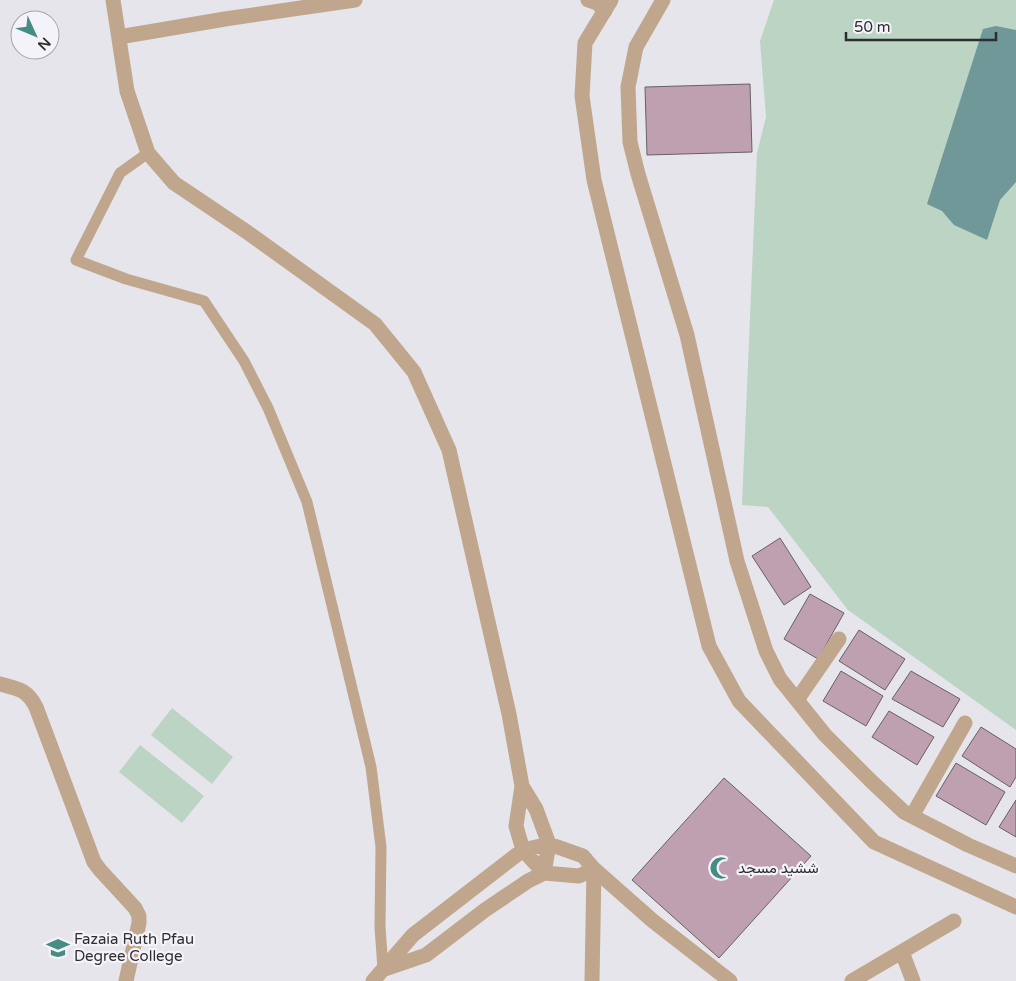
<svg xmlns="http://www.w3.org/2000/svg" width="1016" height="981" viewBox="0 0 1016 981" font-family="'Varela Round',Vazirmatn,sans-serif">
	<style>
		.green { fill: #bbd4c3 }
		.water { fill: #719899 }
		.building { fill: #bfa0b0; stroke: #666164 }
		.lines { fill: none; stroke-linecap: round; stroke-linejoin: round }
		.lane { stroke: #c0a68d; stroke-width: 11 }
		.street { stroke: #c0a68d; stroke-width: 15 }
		.labels { text-anchor: middle; stroke-width: 4.5; stroke-linejoin: round; paint-order: stroke }
		.poi-label { font-size: 15px; fill: #2e2e30; stroke: #f4f3f9; text-anchor: start }
	</style>
	<rect width="100%" height="100%" fill="#e6e5eb"/>
	<path class="green" d="M774,0H1016V730L848,610L768,507L742,505L757,153L766,117L760,41Z
		M172,708L233,757L212,784L151,735Z
		M140,745L204,796L182,823L119,772Z"/>
	<path class="water" d="M996,26L1016,30V182L1000,200L987,240L954,225L942,211L927,204L983,29Z"/>
	<path class="building" d="M750,84L752,152L647,155L645,87Z
		M780,538L811,587L784,605L752,556Z
		M810,594L844,613L818,659L784,639Z
		M859,630L905,659L885,690L839,661Z
		M841,671L883,696L866,726L823,701Z
		M911,671L960,699L943,727L892,699Z
		M889,711L934,737L917,765L872,737Z
		M981,727L1016,749V777L1010,787L962,756Z
		M956,763L1005,792L986,825L936,796Z
		M724,778L811,856L719,958L632,880Z
		M1016,800V837L999,827Z"/>
	<g class="lines">
		<path class="lane" d="M148,153L120,173L76,260L126,279L204,301L244,361L268,408L307,502L371,767L381,847L380,927L383,969"/>
		<path class="street" d="M113,0L127,91L148,153L174,183L247,232L375,324L414,372L449,450L509,714L522,786L516,826L523,850L544,873
			M588,0L597,3L605,11
			M611,0L585,43L582,96L594,180L709,646L739,701L874,842L1016,907
			M663,0L636,47L628,87L630,142L638,174L687,335L737,561L766,651L780,679L825,735L870,780L904,812L968,845L1016,866
			M119,37L225,19L355,0
			M0,684C18,689 27,689 36,707L94,862L100,870L135,908L139,916V923L126,981
			M797,700L839,639
			M522,786L536,809L549,844L544,873
			M912,816L965,723
			M902,952L913,981
			M385,969L426,955L485,910L528,881L544,873L579,876L594,869
			M373,981L413,935L523,850L549,844L583,856L594,869L653,921L730,981
			M592,981L594,869
			M852,981L954,921"/>
	</g>
	<defs>
		<symbol id="mosque-bare" viewBox="-9 -9 18 18"><path d="M3.5-4.9A6 6 0 1 0 3.5 4.9A5 5 0 1 1 3.5-4.9Z" fill="#468c83" stroke="#f4f3f9" stroke-width="2.5" paint-order="stroke"/></symbol>
		<symbol id="university-bare" viewBox="-9 -9 18 18"><path d="M0-5L7-2L0 1L-7-2ZM-4 1L0 2.5L4 1V4Q0 6-4 4Z" fill="#468c83" stroke="#f4f3f9" stroke-width="2.5" paint-order="stroke"/></symbol>
	</defs>
	<g fill-rule="evenodd">
		<use href="#mosque-bare" x="705" y="852" width="32" height="32"/>
		<use href="#university-bare" x="42" y="932" width="32" height="32"/>
	</g>
	<g class="labels">
		<g class="poi-label">
			<text x="738" y="873">ششید مسجد</text>
			<text x="74" y="944">Fazaia Ruth Pfau<tspan x="74" dy="17">Degree College</tspan></text>
		</g>
	</g>
	<g transform="translate(35 35) rotate(134)"><circle r="24" fill="#f4f3f9" stroke="#a5a4a9"/>
	<path d="M0-4L9 19L0 12L-9 19Z" fill="#468c83"/>
	<text y="-8" font-size="14" font-weight="bold" text-anchor="middle" fill="#2e2e30">N</text>
	</g>
	<path d="M846 32v8h150v-8" fill="none" stroke="#2e2e30" stroke-width="2.5"/>
	<text x="854" y="32" font-size="15" fill="#2e2e30" stroke="#f4f3f9" stroke-width="4" paint-order="stroke">50 m</text>
</svg>
